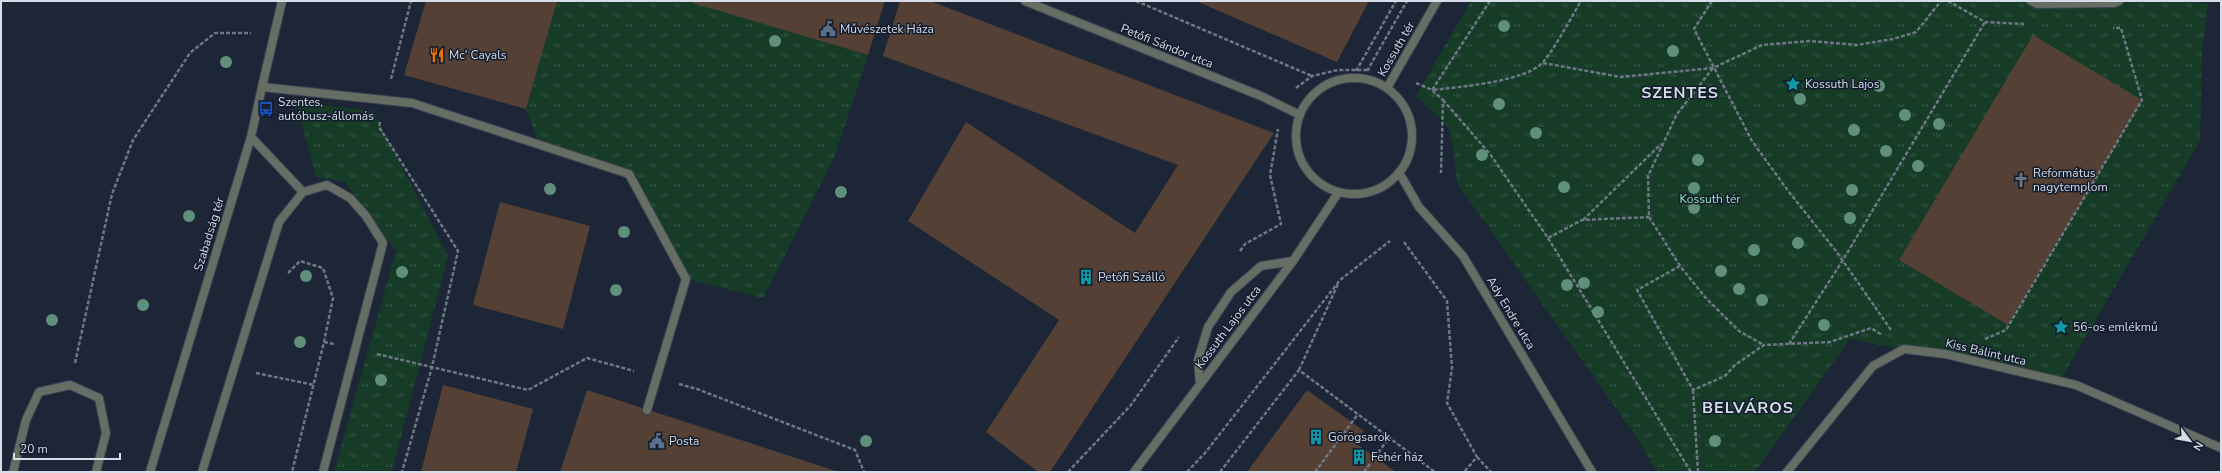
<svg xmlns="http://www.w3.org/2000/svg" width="2222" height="473" viewBox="0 0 2222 473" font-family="'Nunito Sans',sans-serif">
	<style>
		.grass { fill: url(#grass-tufts) }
		.building { fill: #544034 }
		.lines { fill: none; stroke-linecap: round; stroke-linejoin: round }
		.service-casing { stroke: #3a4352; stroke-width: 10 }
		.minor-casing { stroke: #3a4352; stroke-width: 10 }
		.tertiary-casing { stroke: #3a4352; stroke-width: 10 }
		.path { stroke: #6e7785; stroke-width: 2.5; stroke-dasharray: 4 2; stroke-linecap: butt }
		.service { stroke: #666d65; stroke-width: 8 }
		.minor { stroke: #666d65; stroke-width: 8 }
		.tertiary { stroke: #666d65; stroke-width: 8 }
		.tree { fill: #608f7c }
		.labels { text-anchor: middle; stroke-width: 3; stroke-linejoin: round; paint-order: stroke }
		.poi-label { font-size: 12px; fill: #d6dde8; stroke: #121c2c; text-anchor: start }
		.street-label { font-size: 12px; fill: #d6dde8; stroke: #121c2c }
		.park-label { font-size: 12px; fill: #97e5b6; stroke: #121c2c }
		.district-label { font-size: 16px; font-weight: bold; letter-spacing: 1px; fill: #d6dde8; stroke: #121c2c }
	</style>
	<defs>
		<pattern id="grass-tufts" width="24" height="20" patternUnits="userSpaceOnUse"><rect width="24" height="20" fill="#163b27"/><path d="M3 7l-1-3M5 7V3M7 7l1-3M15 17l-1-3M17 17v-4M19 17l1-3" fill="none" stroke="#375746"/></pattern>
	</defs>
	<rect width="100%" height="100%" fill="#1c2636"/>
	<path class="grass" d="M557,1H693L868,55L834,158L763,298L686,279L629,174L539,145L526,109Z
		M1471,1H2186L2208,4L2202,54L2200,141L2060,381L1850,339L1755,472H1657L1637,438L1457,183L1454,153L1448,126L1416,96Z
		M296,102L373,111L448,256L392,472H334L396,251L345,182L316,177Z"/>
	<path class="building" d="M426,1H557L526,109L404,75Z
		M693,1H885L868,55L693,3Z
		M900,1H930L1274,133L1050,472H1038L986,432L1059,320L908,221L966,122L1135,233L1178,165L883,56Z
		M1196,1H1369L1337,62Z
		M2033,35L2142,100L2008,325L1899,260Z
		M500,202L590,226L563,329L473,305Z
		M443,385L533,409L516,472H421Z
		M587,390L839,472H560Z
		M1307,390L1364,431L1354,442L1396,472H1247Z"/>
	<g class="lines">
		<defs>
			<path id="service" d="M251,137L303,192
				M1200,384L1198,360L1208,327L1231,292L1261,266L1293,261
				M13,472L26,420L39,392L70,385L99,398L106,433L96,472
				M150,472L251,137L262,87L412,103L629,174L686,279L647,410
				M202,472L279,222L303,192L327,185L350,198L366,216L383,243L323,472"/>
			<path id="minor" d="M2031,1L2037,4L2114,3L2119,1
				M262,87L282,1
				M1400,174L1419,207L1463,256L1592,472
				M1787,472L1873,366L1904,349L1945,354L2076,385L2221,448"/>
			<path id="tertiary" d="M1025,1L1261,96L1300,115
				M1296 136a58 58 0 1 1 116 0a58 58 0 1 1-116 0Z
				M1387,88L1437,1
				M1134,472L1293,261L1338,193"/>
		</defs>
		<use href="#service" class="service-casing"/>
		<use href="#minor" class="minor-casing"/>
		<use href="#tertiary" class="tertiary-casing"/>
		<path class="path" d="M1136,1L1312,76
			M1490,1L1432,90C1458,87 1527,82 1544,61C1558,43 1569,21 1581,1
			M1712,1L1694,29L1752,141L1789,192L1836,251L1891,330
			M1948,1L1985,22L2024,24
			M1543,63L1621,77L1713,68L1762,45L1810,41L1857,45L1893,39L1916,32L1941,1
			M1713,68L1677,114L1648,176L1649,217L1680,266L1705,297L1739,331L1764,345
			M1356,71L1396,1
			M1367,71L1407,1
			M391,79L411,1
			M1416,83L1432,90L1443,100L1441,173
			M1296,88L1312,76L1338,70H1370
			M1443,100L1490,154L1548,238L1582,220L1649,217
			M380,122L379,127L458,251L432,367L402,472
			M1583,220L1661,144
			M1548,238L1691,472
			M1404,242L1447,301L1452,368L1447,403L1477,457L1464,472
			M1240,251L1245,244L1281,224L1270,175L1278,129
			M1680,266L1637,290L1693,390L1725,376L1735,365L1764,345L1830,342L1871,328L1882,335
			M288,273L300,261L323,268L333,298L324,342L292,472
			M1985,339L2006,330L2142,100L2121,28H2113
			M324,342L334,344
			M1789,344L1843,260L1985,22
			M377,354L528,390L587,358L634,371
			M75,363L112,194L133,140L190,53L215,33H251
			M1299,370L1338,284
			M256,373L314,385
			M679,384L697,389L855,450L864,472
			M1693,390L1698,472
			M1477,457L1491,472
			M1068,472L1131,405L1179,337
			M1187,472L1205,453L1340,280L1390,241
			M1220,472L1299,370L1435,472
			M1315,472L1358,414
			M1364,472L1389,438"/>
		<use href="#service" class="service"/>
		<use href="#minor" class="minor"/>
		<use href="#tertiary" class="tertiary"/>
	</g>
	<g class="tree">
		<circle cx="1504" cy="26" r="6"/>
		<circle cx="775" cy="41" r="6"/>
		<circle cx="1673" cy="51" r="6"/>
		<circle cx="226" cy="62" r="6"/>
		<circle cx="1879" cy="86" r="6"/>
		<circle cx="1800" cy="99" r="6"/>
		<circle cx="1499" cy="104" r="6"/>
		<circle cx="1905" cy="115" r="6"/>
		<circle cx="1939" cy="124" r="6"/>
		<circle cx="1854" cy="130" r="6"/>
		<circle cx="1536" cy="133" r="6"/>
		<circle cx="1886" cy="151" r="6"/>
		<circle cx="1482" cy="155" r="6"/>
		<circle cx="1698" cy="160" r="6"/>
		<circle cx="1918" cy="166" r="6"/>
		<circle cx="1564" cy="187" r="6"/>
		<circle cx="1694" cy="188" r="6"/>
		<circle cx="550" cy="189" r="6"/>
		<circle cx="1852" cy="190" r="6"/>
		<circle cx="841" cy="192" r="6"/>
		<circle cx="1694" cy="208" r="6"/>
		<circle cx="189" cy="216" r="6"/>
		<circle cx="1850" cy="218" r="6"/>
		<circle cx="624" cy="232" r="6"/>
		<circle cx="1798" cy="243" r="6"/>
		<circle cx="1754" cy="250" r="6"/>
		<circle cx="1721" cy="271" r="6"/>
		<circle cx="402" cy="272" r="6"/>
		<circle cx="306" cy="276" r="6"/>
		<circle cx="1584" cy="283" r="6"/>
		<circle cx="1567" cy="285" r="6"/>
		<circle cx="1739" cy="289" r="6"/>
		<circle cx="616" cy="290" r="6"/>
		<circle cx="1762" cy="300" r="6"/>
		<circle cx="143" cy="305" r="6"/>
		<circle cx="1598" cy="312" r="6"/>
		<circle cx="52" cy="320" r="6"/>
		<circle cx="1824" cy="325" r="6"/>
		<circle cx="300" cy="342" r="6"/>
		<circle cx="381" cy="380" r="6"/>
		<circle cx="866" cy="441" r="6"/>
		<circle cx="1715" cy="441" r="6"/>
	</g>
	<defs>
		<symbol id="civic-bare" viewBox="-9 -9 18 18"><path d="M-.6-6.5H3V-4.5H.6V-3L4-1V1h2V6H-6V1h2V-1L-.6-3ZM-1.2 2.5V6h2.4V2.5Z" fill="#5c6f8a" stroke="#121c2c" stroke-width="2.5" paint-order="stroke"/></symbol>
		<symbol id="restaurant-bare" viewBox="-9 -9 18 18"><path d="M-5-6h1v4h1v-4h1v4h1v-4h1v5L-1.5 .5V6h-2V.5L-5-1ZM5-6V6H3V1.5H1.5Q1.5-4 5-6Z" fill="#e8710a" stroke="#121c2c" stroke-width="2.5" paint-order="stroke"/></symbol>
		<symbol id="sight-bare" viewBox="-9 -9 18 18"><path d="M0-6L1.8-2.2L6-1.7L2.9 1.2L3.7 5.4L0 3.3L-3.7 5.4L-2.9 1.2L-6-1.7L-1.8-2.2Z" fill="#0f9aa8" stroke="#121c2c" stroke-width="2.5" paint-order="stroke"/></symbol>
		<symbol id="bus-bare" viewBox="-9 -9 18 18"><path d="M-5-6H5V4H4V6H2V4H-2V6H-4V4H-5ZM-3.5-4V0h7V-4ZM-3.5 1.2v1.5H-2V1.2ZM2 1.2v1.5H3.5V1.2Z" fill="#1a4fb4" stroke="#121c2c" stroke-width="2.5" paint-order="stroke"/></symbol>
		<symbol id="church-bare" viewBox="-9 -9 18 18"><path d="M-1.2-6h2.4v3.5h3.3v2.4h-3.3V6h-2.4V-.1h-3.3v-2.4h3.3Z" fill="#6b7280" stroke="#121c2c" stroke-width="2.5" paint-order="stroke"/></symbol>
		<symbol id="building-bare" viewBox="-9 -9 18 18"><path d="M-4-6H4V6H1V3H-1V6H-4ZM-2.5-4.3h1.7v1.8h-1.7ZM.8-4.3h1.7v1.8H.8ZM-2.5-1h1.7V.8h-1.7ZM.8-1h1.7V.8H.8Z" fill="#0f9aa8" stroke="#121c2c" stroke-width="2.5" paint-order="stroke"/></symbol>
	</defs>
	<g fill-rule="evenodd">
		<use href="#civic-bare" x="817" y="18" width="22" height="22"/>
		<use href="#restaurant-bare" x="426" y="44" width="22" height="22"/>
		<use href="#sight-bare" x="1782" y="73" width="22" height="22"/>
		<use href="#bus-bare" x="255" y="98" width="22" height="22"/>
		<use href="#church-bare" x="2010" y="169" width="22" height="22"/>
		<use href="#building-bare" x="1075" y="266" width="22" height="22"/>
		<use href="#sight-bare" x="2050" y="316" width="22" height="22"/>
		<use href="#building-bare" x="1305" y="426" width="22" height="22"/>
		<use href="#civic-bare" x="646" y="430" width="22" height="22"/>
		<use href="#building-bare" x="1348" y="446" width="22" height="22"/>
	</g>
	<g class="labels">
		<g class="poi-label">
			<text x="840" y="33">Művészetek Háza</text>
			<text x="449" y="59">Mc' Cayals</text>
			<text x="1805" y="88">Kossuth Lajos</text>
			<text x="278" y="106">Szentes,<tspan x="278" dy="14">autóbusz-állomás</tspan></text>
			<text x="2033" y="177">Református<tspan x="2033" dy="14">nagytemplom</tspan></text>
			<text x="1098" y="281">Petőfi Szálló</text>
			<text x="2073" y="331">56-os emlékmű</text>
			<text x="1328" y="441">Görögsarok</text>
			<text x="669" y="445">Posta</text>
			<text x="1371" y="461">Fehér ház</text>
		</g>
		<g class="street-label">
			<text transform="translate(1167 46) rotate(22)" y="4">Petőfi Sándor utca</text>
			<text transform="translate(1396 49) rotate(-60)" y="4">Kossuth tér</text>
			<text transform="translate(209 234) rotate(-73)" y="4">Szabadság tér</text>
			<text transform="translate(1511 313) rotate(59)" y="4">Ady Endre utca</text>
			<text transform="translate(1228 327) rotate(-53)" y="4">Kossuth Lajos utca</text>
			<text transform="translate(1986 352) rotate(13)" y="4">Kiss Bálint utca</text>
		</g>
		<g class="park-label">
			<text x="1710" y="203">Kossuth tér</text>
		</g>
		<g class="district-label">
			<text x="1680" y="98">SZENTES</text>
			<text x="1748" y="413">BELVÁROS</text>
		</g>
	</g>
	<rect width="2222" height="473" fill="none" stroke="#d6dde8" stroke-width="4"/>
	<g transform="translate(2190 441) rotate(122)" stroke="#121c2c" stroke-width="3" paint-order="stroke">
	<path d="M0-3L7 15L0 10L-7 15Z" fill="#d6dde8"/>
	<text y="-6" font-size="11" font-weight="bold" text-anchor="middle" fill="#d6dde8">N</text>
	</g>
	<path d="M14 453v6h106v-6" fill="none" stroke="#d6dde8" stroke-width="2"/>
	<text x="20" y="453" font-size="12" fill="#d6dde8" stroke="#121c2c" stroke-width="3" paint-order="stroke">20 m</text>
</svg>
